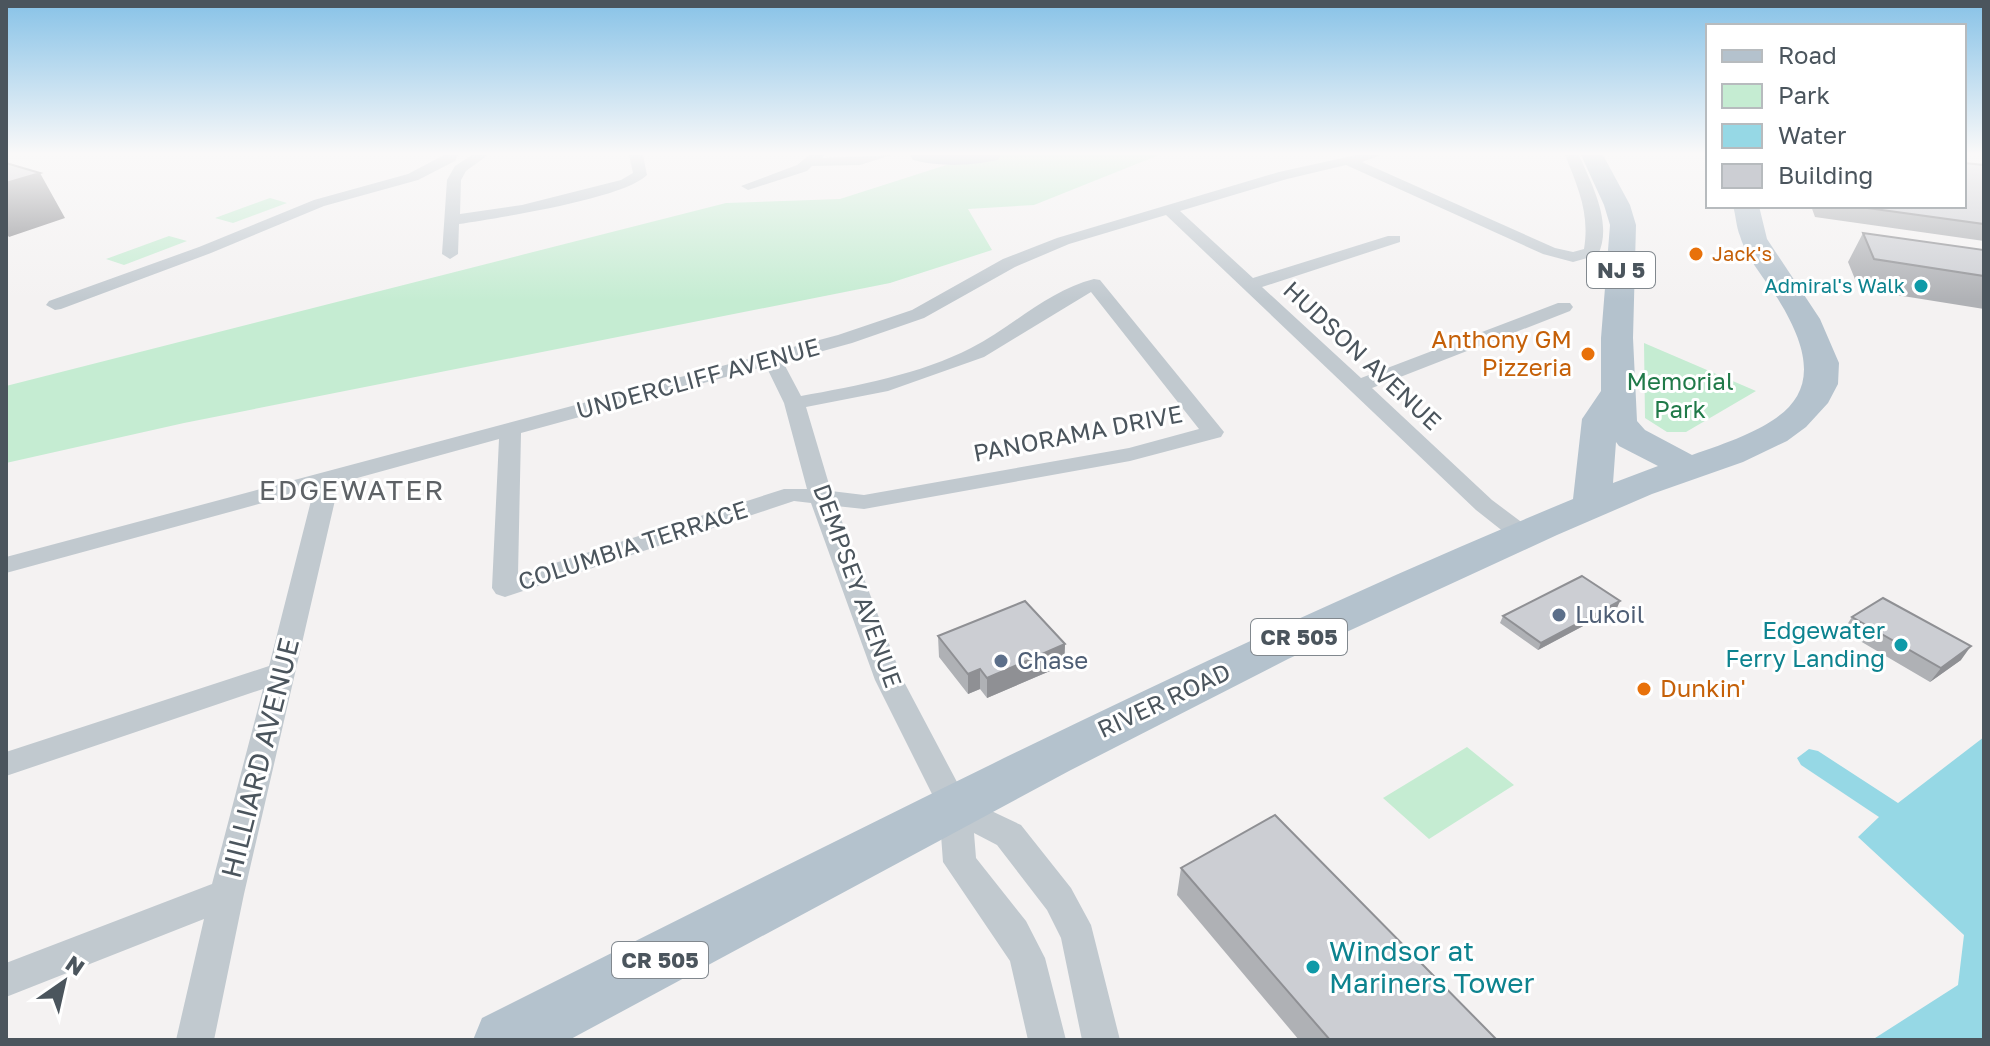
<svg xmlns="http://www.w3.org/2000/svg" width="1990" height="1046" viewBox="0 0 1990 1046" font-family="'Golos Text',sans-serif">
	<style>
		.green { fill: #c5ecd2 }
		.water { fill: #96d8e5 }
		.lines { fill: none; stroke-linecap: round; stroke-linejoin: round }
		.minor { fill: #c1c9cf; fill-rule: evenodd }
		.primary { fill: #b4c2cd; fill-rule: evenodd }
		.wall { fill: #afb1b5 }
		.shaded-wall { fill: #8f9094 }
		.building { fill: #ccced3; stroke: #8f9094; stroke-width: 2 }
		.food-dot { fill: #e8710a; stroke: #fff; stroke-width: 3 }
		.culture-dot { fill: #0f9aa8; stroke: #fff; stroke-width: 3 }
		.service-dot { fill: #5c6f8a; stroke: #fff; stroke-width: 3 }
		.labels { text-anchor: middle; stroke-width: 6; stroke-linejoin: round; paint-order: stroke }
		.far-food-label { font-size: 20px; fill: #c56008; stroke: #fff; text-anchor: start }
		.far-culture-label { font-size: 20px; fill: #0d838f; stroke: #fff; text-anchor: end }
		.shield { fill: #fff; stroke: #81888e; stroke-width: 2 }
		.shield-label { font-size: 22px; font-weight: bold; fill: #4b555d }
		.food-label { font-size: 24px; fill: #c56008; stroke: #fff; text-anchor: end }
		.street-label { font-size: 24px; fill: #4b555d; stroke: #fff }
		.park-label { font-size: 24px; fill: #207a49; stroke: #fff }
		.service-label { font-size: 24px; fill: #4e5e75; stroke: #fff; text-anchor: start }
		.culture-label { font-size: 24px; fill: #0d838f; stroke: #fff; text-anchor: end }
		.quarter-label { font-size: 28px; letter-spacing: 2px; fill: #5e6266; stroke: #fff }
		.near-street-label { font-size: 28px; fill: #4b555d; stroke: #fff }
		.near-culture-label { font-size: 28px; fill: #0d838f; stroke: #fff; text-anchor: start }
	</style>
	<rect width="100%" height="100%" fill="#f4f2f2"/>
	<path class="green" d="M990,155H1159L1034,205L968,209L992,250L890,283L184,423L6,463V386L726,203L840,199L968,158Z
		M270,198L287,203L233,223L215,218Z
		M169,236L187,241L124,265L106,259Z
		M1644,343L1756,391L1686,432H1667L1645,418Z
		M1467,747L1514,785L1429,839L1383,798Z"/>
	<path class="water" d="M1984,737V1040H1872L1958,985L1964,935L1858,837L1879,817L1801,765L1797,758L1809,749L1818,751L1898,803Z"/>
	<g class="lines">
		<path class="minor" d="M444,155H458L455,161L418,180L324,206L211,253L61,309L55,310L46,305L49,301L199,247L314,200L408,174Z
			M472,155H488L466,171L461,180L460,214L522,205L621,180L633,173L629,155H643L647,175C623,199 497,218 459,224L458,254L450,259L442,254L447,180L455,166Z
			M809,155H824L822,158L892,155L860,165L812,166L807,171L748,190L741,186L797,165Z
			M1356,155H1381L1362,162L1555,248L1573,252L1584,249C1590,214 1578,187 1565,155H1579C1592,185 1613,223 1598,255L1573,262L1543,254L1346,165L1287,179L1180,211L1253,278L1388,236H1400V242L1262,287L1361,378L1558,303H1570L1573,307L1570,311L1372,388L1492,500L1532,530L1535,535L1532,540H1514L1476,510L1166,215L1069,244L1015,267L924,318L852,343L783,362L801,396C856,386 921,374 971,348C1012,327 1049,290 1094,279L1100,280L1224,432L1221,437L1130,461L864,509L836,506L903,680L966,799L1021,825L1071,888L1091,925L1120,1040H1082L1061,938L1047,910L997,845L974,833L976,858L1026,921L1045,958L1066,1040H1028L1010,961L943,862L939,808L875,680L811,503L794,501L505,597L496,594L492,588L499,439L339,483L244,894L214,1040H176L204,919L6,997V963L212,884L263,689L6,776V752L269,666L314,489L6,573V557L838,335L912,310L1003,259L1057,238L1279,172ZM1091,292L1199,429L1129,448L864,495L831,491L806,407L888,391L984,357ZM766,366L784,403L807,489H784L518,575L521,433Z"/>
		<path class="primary" d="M910,155H1001L998,160C971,166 940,167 913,160Z
			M1581,155H1603L1630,205L1636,225L1633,338L1637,421L1645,430L1692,455C1783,424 1840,399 1778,299C1765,279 1747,259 1740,236C1736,226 1736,216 1733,206H1759L1767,239L1820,319L1839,363L1838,384L1828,403L1806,427L1787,441L1743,462L1652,494L1557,535L1288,659L1069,771L569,1040H473L482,1018C843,838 1201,653 1573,499L1582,419L1601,391V338L1610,225L1604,205ZM1616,442L1619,446L1658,466L1613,483Z"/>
	</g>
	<path class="wall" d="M1984,165V241L1815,217L1811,206H1964Z
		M1863,233L1984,250V309L1859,289L1848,262Z
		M1617,608L1538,650L1500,623L1503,616Z
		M1852,617L1961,660L1930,682L1843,631Z
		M938,636L1065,644L1064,665L987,698L980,689L968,694L939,657Z
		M1181,868L1497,1040H1299L1177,895Z"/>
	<path class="shaded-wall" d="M40,173L65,218L9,237L6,233V183Z
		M1620,601L1617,608L1538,650L1541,643Z
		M1065,644L1064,665L987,698V678Z
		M1971,646L1961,660L1930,682L1941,668Z
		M980,669V689L968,694V674Z"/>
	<path class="building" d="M6,163L40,173L6,183Z
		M1964,163L1984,165V224L1853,206H1964Z
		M1863,233L1984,250V276L1874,259Z
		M1582,576L1620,601L1541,643L1503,616Z
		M1883,598L1971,646L1941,668L1852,617Z
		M1025,601L1065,644L987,678L980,669L968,674L938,636Z
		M1275,815L1497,1040H1330L1181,868Z"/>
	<linearGradient id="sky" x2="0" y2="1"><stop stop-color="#87c2e7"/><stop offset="0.51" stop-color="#faf9f9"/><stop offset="1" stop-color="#faf9f9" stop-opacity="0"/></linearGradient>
	<rect width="1990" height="301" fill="url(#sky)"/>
	<g class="food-dot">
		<circle cx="1696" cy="254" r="8"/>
		<circle cx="1588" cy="354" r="8"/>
		<circle cx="1644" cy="689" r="8"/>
	</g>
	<g class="culture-dot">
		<circle cx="1921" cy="286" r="8"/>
		<circle cx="1901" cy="645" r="8"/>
		<circle cx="1313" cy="967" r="8"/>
	</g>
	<g class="service-dot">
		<circle cx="1559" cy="615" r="8"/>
		<circle cx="1001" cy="661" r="8"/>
	</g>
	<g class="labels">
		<g class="far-food-label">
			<text x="1712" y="261">Jack's</text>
		</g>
		<g class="far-culture-label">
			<text x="1905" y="293">Admiral's Walk</text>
		</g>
		<g class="shield">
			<rect x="1587" y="252" width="68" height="36" rx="6"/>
			<rect x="1251" y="619" width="96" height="36" rx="6"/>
			<rect x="612" y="942" width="96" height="36" rx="6"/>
		</g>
		<g class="shield-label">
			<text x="1621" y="278">NJ 5</text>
			<text x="1299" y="645">CR 505</text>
			<text x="660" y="968">CR 505</text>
		</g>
		<g class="food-label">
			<text x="1572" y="348">Anthony GM<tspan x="1572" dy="28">Pizzeria</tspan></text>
			<text x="1660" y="697" text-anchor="start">Dunkin'</text>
		</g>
		<g class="street-label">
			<text transform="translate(1362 356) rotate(43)" y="8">HUDSON AVENUE</text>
			<text transform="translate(698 379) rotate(-15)" y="8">UNDERCLIFF AVENUE</text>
			<text transform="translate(1078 434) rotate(-11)" y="8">PANORAMA DRIVE</text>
			<text transform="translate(633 546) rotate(-18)" y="8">COLUMBIA TERRACE</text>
			<text transform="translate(857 586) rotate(70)" y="8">DEMPSEY AVENUE</text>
			<text transform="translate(1164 701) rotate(-25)" y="8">RIVER ROAD</text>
		</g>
		<g class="park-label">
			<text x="1680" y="390">Memorial<tspan x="1680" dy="28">Park</tspan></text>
		</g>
		<g class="service-label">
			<text x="1575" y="623">Lukoil</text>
			<text x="1017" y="669">Chase</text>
		</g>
		<g class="culture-label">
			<text x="1885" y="639">Edgewater<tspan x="1885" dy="28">Ferry Landing</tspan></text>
		</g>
		<g class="quarter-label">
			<text x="352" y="500">EDGEWATER</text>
		</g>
		<g class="near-street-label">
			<text transform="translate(260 758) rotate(-76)" y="10">HILLIARD AVENUE</text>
		</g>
		<g class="near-culture-label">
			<text x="1329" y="961">Windsor at<tspan x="1329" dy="32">Mariners Tower</tspan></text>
		</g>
	</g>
	<rect width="1990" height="1046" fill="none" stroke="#4b555d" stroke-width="16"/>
	<rect x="1706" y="24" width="260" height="184" fill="#ffffff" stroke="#b7bbbe" stroke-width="2"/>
	<rect x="1722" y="50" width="40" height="12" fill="#b4c2cd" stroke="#b7bbbe" stroke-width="2"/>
	<text x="1778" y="64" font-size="24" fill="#4b555d">Road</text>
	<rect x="1722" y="84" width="40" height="24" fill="#c5ecd2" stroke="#b7bbbe" stroke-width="2"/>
	<text x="1778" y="104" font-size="24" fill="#4b555d">Park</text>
	<rect x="1722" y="124" width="40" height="24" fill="#96d8e5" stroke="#b7bbbe" stroke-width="2"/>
	<text x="1778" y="144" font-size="24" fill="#4b555d">Water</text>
	<rect x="1722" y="164" width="40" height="24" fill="#ccced3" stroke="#b7bbbe" stroke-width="2"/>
	<text x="1778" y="184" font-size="24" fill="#4b555d">Building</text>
	<g transform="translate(64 982) rotate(34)" stroke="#ffffff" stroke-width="6" paint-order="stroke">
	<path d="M0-6L14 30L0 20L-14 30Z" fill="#4b555d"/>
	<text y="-12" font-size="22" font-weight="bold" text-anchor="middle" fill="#4b555d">N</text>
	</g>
</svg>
